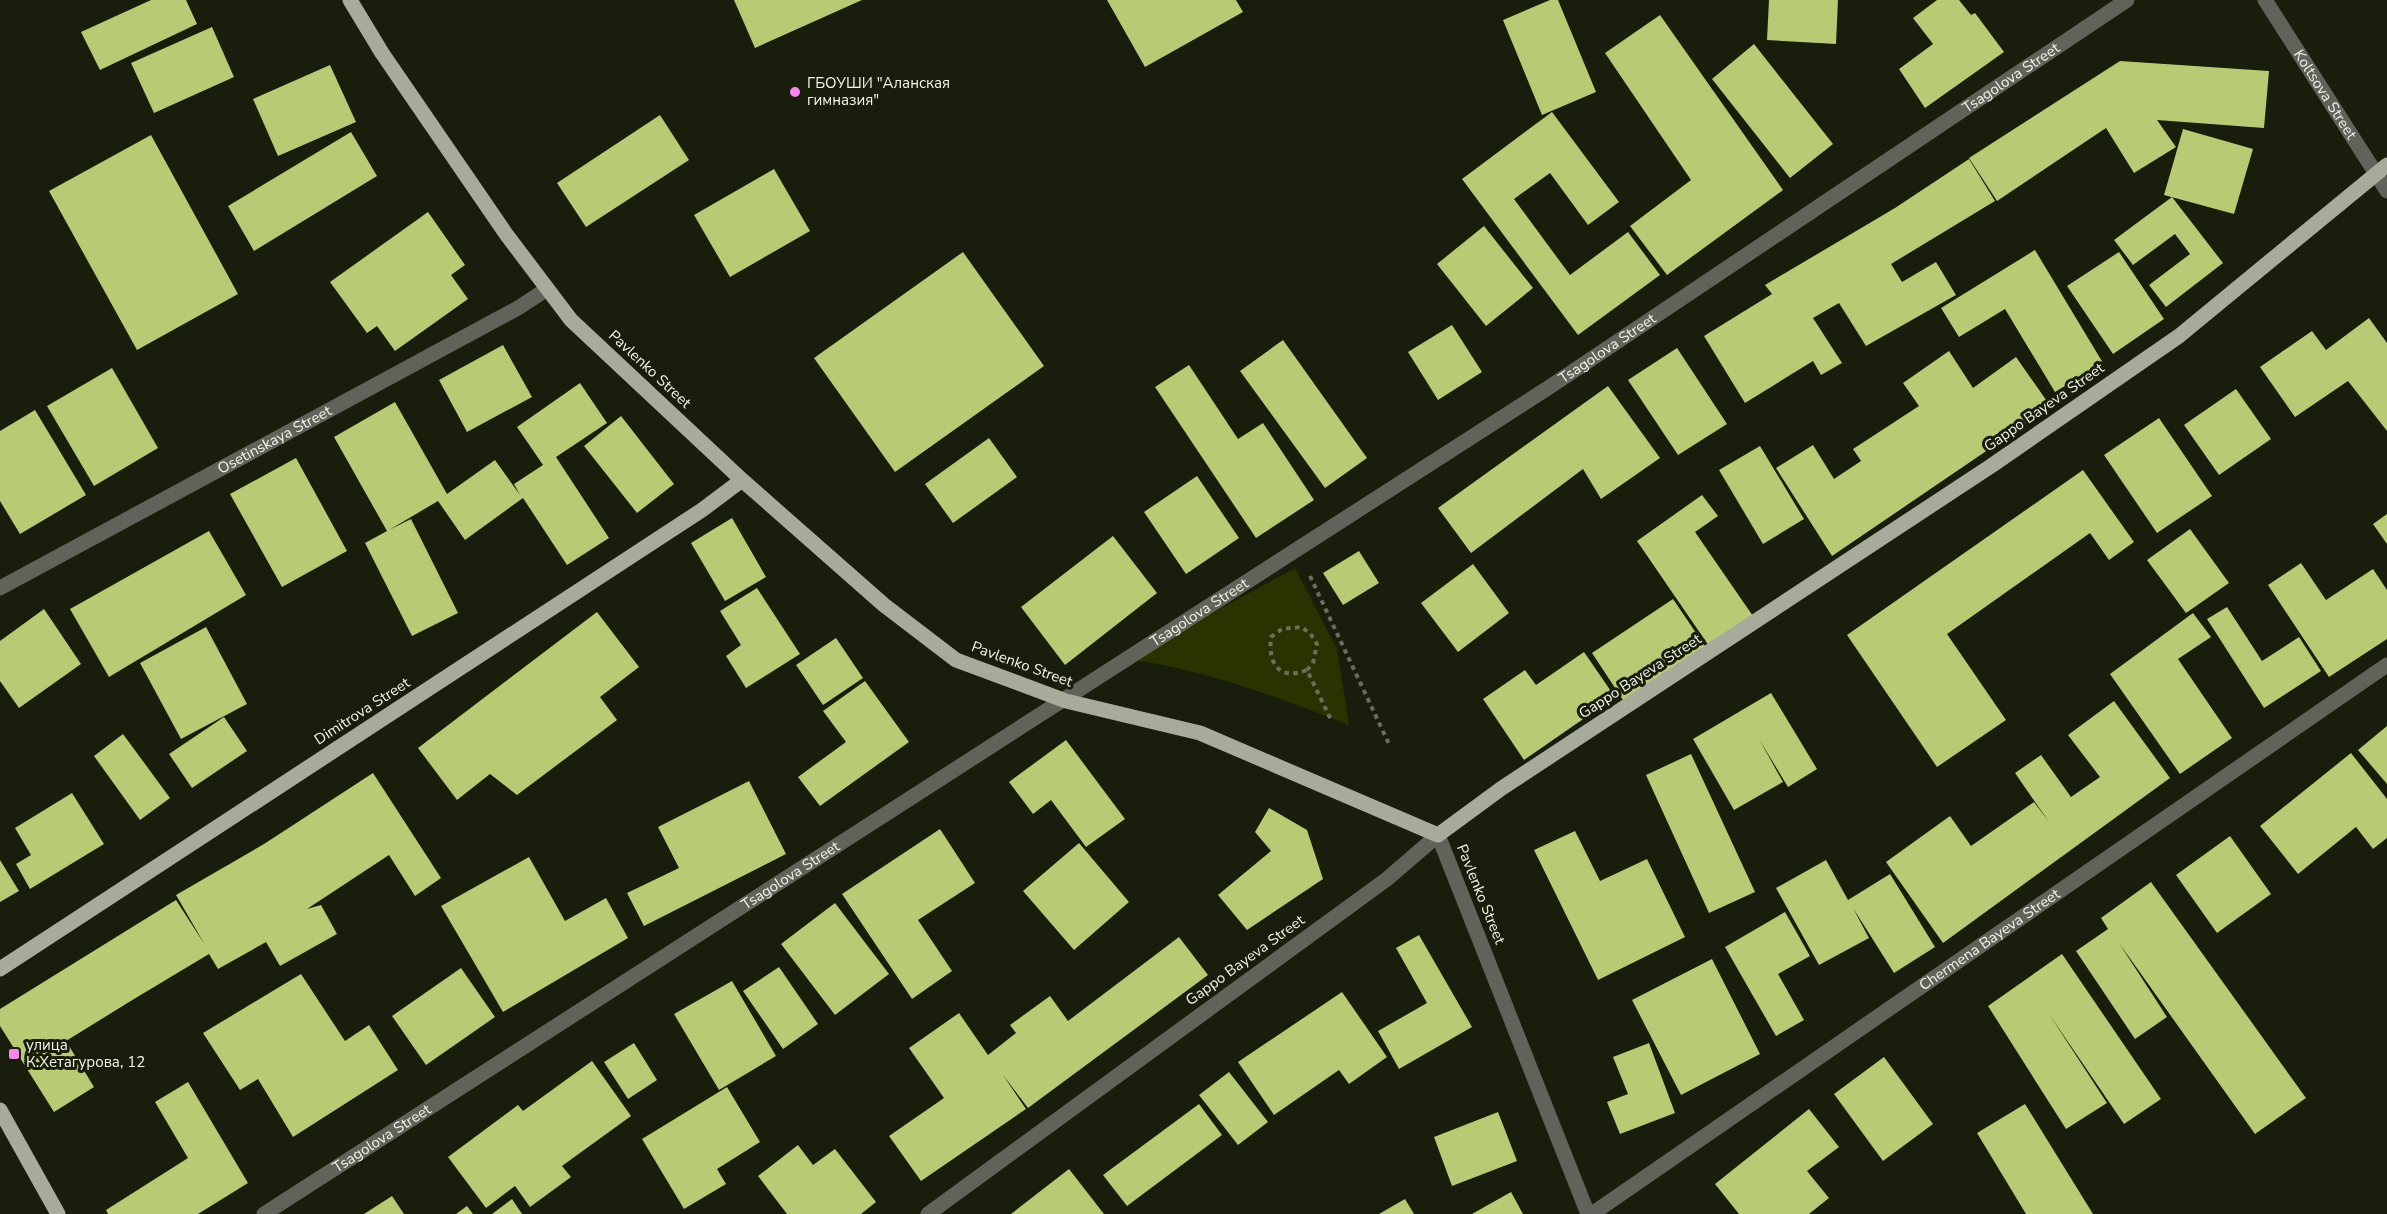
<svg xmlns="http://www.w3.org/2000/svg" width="2387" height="1214" viewBox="0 0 2387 1214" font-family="'Nunito Sans',sans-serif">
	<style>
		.green { fill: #2a3300 }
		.building { fill: #b6cb74 }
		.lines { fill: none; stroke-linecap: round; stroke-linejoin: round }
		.path { stroke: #6a6e5e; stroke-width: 4; stroke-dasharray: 4.5 4.5; stroke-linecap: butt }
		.minor { stroke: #606359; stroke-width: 15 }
		.major { stroke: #a6ac99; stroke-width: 15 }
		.poi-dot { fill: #f688ed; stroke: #191d0b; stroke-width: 2 }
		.labels { text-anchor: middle; stroke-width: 6; stroke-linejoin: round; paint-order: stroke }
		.street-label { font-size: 15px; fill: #f2f5e9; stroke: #191d0b }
		.poi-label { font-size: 15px; fill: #f2f5e9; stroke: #191d0b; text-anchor: start }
	</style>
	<rect width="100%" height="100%" fill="#191d0b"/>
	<path class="green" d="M1295,568L1337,649L1349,725C1277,697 1204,669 1127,659Z"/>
	<path class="building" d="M151,0H186L197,24L100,70L81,32Z
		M734,0H862L755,48Z
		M1107,0H1236L1243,12L1145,67Z
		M1550,0H1558L1596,92L1542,115L1503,20Z
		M1769,0H1838L1836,44L1767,40Z
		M1937,0H1959L1971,15L1975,13L2004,52L1925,108L1899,69L1933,44L1913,18Z
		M1660,15L1783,190L1667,275L1630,226L1691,180L1605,53Z
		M212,27L234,77L154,113L131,63Z
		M1754,44L1833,144L1790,178L1712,79Z
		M2120,61L2269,71L2264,128L2157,120L2176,147L2134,173L2106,128L1997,201L1969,158Z
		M330,65L356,122L278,156L253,99Z
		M1552,112L1619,202L1588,225L1550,173L1514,199L1570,275L1628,232L1660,275L1578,335L1462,179Z
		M660,115L689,160L586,227L557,183Z
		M2183,129L2253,149L2234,214L2164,195Z
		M351,132L377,176L254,251L228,206Z
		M151,135L238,294L137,350L49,191Z
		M1969,159L1995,201L1891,264L1902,282L1936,262L1956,295L1866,346L1839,303L1813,318L1842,363L1821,375L1813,361L1745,403L1704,336L1772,294L1765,285L1895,208Z
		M774,169L810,231L730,277L694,215Z
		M2172,197L2223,263L2166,307L2149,285L2190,254L2175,234L2133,265L2114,240Z
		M428,212L465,265L451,275L468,299L395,351L377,326L367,333L330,282Z
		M1484,226L1533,288L1486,326L1437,264Z
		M2035,250L2103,363L2055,392L2005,309L1959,337L1941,308Z
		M963,252L1044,366L895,472L814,358Z
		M2119,252L2164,319L2113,354L2067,286Z
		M2369,318L2387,343V431L2348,381L2295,417L2260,367L2312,331L2326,350Z
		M1452,325L1482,372L1438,400L1408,352Z
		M1283,340L1367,458L1325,488L1240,371Z
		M503,345L532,397L467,432L439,380Z
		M1677,348L1727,424L1678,455L1628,380Z
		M1949,351L1973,388L2016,357L2051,407L1832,556L1776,468L1813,445L1834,479L1861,461L1853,449L1919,406L1903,383Z
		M1189,365L1238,439L1263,423L1314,500L1256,538L1155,387Z
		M112,368L158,448L94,486L47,406Z
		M580,383L607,423L556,457L609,538L567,565L523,498L465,540L438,501L389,530L411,519L458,613L412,636L365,543L387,531L334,437L395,402L447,494L495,460L520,495L514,484L543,465L517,427Z
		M1608,386L1660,458L1601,499L1583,469L1471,553L1438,508Z
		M2236,389L2271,439L2219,475L2184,425Z
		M35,410L86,495L20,534L0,501V431Z
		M621,416L674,484L637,513L584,446Z
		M2159,418L2212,496L2157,533L2104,455Z
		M989,438L1017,477L953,523L925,484Z
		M1760,446L1804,519L1763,544L1719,470Z
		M296,458L347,551L282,587L230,494Z
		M2083,470L2134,542L2109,560L2090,533L1947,634L2006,720L1937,767L1847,635Z
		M1197,476L1239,538L1186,574L1144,512Z
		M1702,495L1718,516L1695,532L1755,619L1711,649L1637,541Z
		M2387,514V544L2373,524Z
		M732,518L766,577L725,601L691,543Z
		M2190,529L2229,583L2186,613L2147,560Z
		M209,531L246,595L109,677L70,609Z
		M1113,536L1157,593L1065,665L1021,607Z
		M1359,551L1379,583L1343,605L1323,573Z
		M2301,563L2326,600L2373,569L2387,590V639L2329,677L2268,585Z
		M1473,564L1509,613L1458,652L1421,603Z
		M757,588L800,654L746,688L726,656L741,645L720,611Z
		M1673,599L1707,649L1625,703L1592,653Z
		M2227,607L2262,661L2299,637L2321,671L2264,708L2207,619Z
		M44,609L81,664L19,708L0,681V641Z
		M597,612L639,667L600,697L617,720L517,795L490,774L457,800L418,748Z
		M2193,613L2211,637L2178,659L2232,738L2180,774L2110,674Z
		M206,627L247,704L181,739L140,663Z
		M836,638L863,678L823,705L796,665Z
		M1584,652L1615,697L1524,760L1483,699L1525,670L1536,685Z
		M865,681L909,742L820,806L798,777L846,742L823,711Z
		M1771,693L1817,769L1788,787L1759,739L1783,782L1734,810L1693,739Z
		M2114,701L2170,778L1943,943L1886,862L1950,816L1971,846L2034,802L2049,822L2015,773L2041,755L2071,797L2100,777L2068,735Z
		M224,717L247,751L192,788L169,754Z
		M2387,726V784L2358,750Z
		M123,734L170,798L140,820L94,756Z
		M1066,740L1125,819L1086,847L1051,800L1033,814L1009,782Z
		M2351,753L2387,799V838L2373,849L2356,827L2298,874L2260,826Z
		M1691,754L1755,892L1709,913L1646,775Z
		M373,773L441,878L415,896L389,855L307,909L321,905L337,934L280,966L266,942L218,969L209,954L134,999L66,1041L94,1087L54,1112L0,1026V1009L176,900L205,945L176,895L264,844Z
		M749,781L786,854L644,926L627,893L679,868L658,827Z
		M72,793L104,844L30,889L16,864L31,855L15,828Z
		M1269,808L1307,830L1323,879L1247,930L1218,895L1271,851L1255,832Z
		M940,829L975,883L918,920L952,971L912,999L842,894Z
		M1575,831L1600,881L1647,859L1685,937L1598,980L1534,850Z
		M2230,836L2271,894L2217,933L2176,875Z
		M1079,843L1129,902L1074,950L1023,891Z
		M529,857L565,921L606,898L628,938L503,1012L441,906Z
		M0,860L19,891L0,902Z
		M1826,860L1848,900L1890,874L1935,947L1894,973L1853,908L1869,938L1819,965L1776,888Z
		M2151,882L2306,1098L2255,1134L2119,943L2167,1017L2135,1039L2076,951L2108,929L2101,918Z
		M835,903L889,974L835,1015L781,944Z
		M1785,912L1810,956L1778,974L1804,1020L1776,1036L1725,947Z
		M1419,935L1472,1027L1399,1069L1378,1031L1427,1003L1396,948Z
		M1179,937L1208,975L1028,1108L1003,1075L1026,1109L921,1181L889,1136L944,1098L909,1048L959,1013L988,1055L1016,1033L1010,1025L1050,996L1068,1021Z
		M2062,954L2161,1099L2124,1124L2049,1014L2107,1103L2066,1129L1988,1006Z
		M1712,959L1760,1054L1681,1095L1632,1000Z
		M779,967L818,1024L783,1049L743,991Z
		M461,968L495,1017L426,1065L392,1016Z
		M301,974L345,1041L369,1025L398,1070L293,1137L258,1079L240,1090L203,1033Z
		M732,981L776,1056L719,1090L674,1014Z
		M1342,992L1387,1057L1349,1084L1339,1070L1274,1115L1238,1062Z
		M634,1043L657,1080L628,1099L604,1062Z
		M1649,1043L1675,1113L1620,1134L1607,1102L1628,1094L1613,1057Z
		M1884,1057L1933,1124L1883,1161L1834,1094Z
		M592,1061L631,1116L562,1166L571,1177L530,1207L515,1186L486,1208L448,1157L518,1105L523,1111Z
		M1229,1072L1268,1122L1238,1145L1199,1095Z
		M188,1082L248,1183L198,1214H108L106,1210L188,1158L155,1102Z
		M727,1087L760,1142L717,1169L726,1184L684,1209L642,1139Z
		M1199,1104L1222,1135L1127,1206L1103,1175Z
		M2025,1104L2093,1214H2026L1977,1133Z
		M1809,1109L1839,1147L1807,1171L1829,1198L1809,1214H1739L1715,1184Z
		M1498,1112L1517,1161L1452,1186L1434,1137Z
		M798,1145L813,1165L835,1149L876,1202L861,1214H787L758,1176Z
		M1069,1169L1104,1214H1011Z
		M1511,1192L1523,1214H1472Z
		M392,1196L404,1214H364Z
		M512,1199L522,1214H492Z
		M1405,1199L1414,1214H1379Z
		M467,1206L473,1214H456Z"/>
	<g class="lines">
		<path class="path" d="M1310,576L1389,744
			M1307,670L1313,663L1317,644L1310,633L1301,627L1282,629L1271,637C1268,664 1279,681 1307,670L1332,722"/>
		<g class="minor">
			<path id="s1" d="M2265,0L2387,191"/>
			<path id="s2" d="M0,588L518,308L547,289"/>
			<path id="s3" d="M264,1214L1551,386L2127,0"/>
			<path d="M928,1214L1387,879L1438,835L1588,1214"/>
			<path id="s4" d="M1592,1214L2387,665"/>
		</g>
		<path class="major" d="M350,0L382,53L506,234L571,320L742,480L884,605L956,660L1066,701L1200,733L1438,835L1502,788L1991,466L2179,336L2387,165
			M0,969L702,510L742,480
			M0,1110L58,1214"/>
	</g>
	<g class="poi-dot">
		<circle cx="795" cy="92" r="6"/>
		<rect x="8" y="1048" width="12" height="12" rx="3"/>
	</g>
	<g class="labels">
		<g class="street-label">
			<text dy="5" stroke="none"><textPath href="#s3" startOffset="2084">Tsagolova Street</textPath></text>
			<text dy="5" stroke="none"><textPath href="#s1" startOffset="112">Koltsova Street</textPath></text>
			<text dy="5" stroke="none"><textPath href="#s3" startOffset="1598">Tsagolova Street</textPath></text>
			<text transform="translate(650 369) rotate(43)" y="5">Pavlenko Street</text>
			<text transform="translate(2044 407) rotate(-35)" y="5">Gappo Bayeva Street</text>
			<text dy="5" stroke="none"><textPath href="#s2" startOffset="312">Osetinskaya Street</textPath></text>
			<text dy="5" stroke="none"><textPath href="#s3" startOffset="1112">Tsagolova Street</textPath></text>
			<text transform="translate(1022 664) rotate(20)" y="5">Pavlenko Street</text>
			<text transform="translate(1640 676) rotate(-33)" y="5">Gappo Bayeva Street</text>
			<text transform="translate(362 711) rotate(-33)" y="5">Dimitrova Street</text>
			<text dy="5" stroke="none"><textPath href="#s3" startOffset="626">Tsagolova Street</textPath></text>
			<text transform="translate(1481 894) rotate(68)" y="5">Pavlenko Street</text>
			<text dy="5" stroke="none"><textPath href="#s4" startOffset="483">Chermena Bayeva Street</textPath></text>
			<text transform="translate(1245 960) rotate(-36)" y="5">Gappo Bayeva Street</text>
			<text dy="5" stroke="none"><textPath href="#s3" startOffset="140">Tsagolova Street</textPath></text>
		</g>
		<g class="poi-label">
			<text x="807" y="88">ГБОУШИ "Аланская<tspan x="807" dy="17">гимназия"</tspan></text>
			<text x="26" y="1050">улица<tspan x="26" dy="17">К.Хетагурова, 12</tspan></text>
		</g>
	</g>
</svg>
